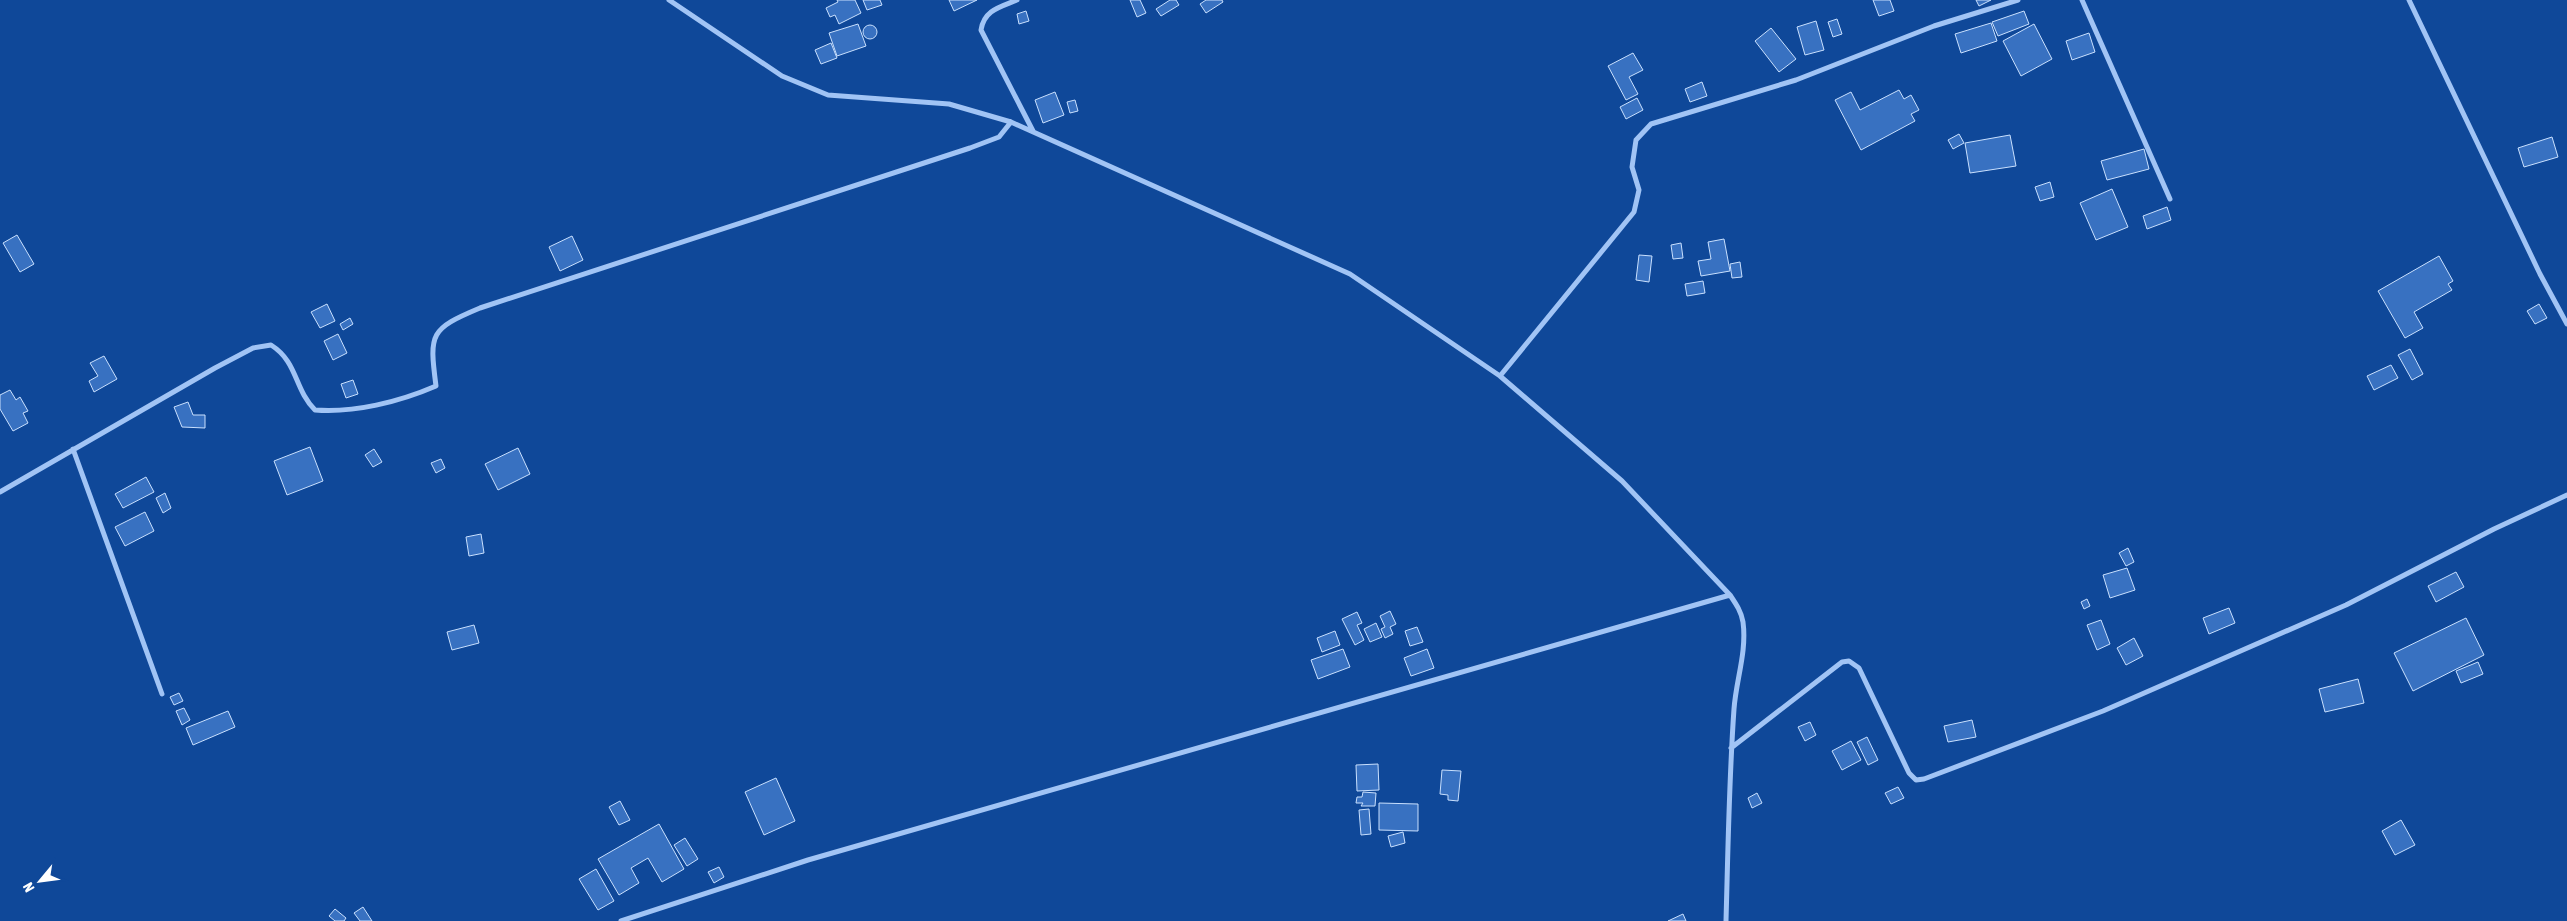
<svg xmlns="http://www.w3.org/2000/svg" width="2567" height="921" viewBox="0 0 2567 921" font-family="'Asap Condensed',sans-serif">
	<style>
		.building { fill: #3871c1; stroke: #c9e0fe }
		.lines { fill: none; stroke-linecap: round; stroke-linejoin: round }
		.street { stroke: #a1c4f5; stroke-width: 5 }
	</style>
	<rect width="100%" height="100%" fill="#0f4899"/>
	<path class="building" d="M837,0H855L861,13L839,24L835,15L830,17L826,8L838,2Z
		M863,0H880L882,5L867,10Z
		M949,0H977L954,11Z
		M1130,0H1140L1146,13L1137,17Z
		M1170,0H1176L1179,5L1161,16L1156,9Z
		M1206,0H1222L1223,2L1206,13L1200,4Z
		M1873,0H1890L1894,11L1879,16Z
		M1976,0H1991L1979,6Z
		M1026,11L1029,21L1019,24L1017,14Z
		M2024,11L2029,24L1998,36L1992,22Z
		M1837,19L1842,34L1833,37L1828,22Z
		M1816,21L1824,50L1805,55L1797,27Z
		M1991,23L1997,41L1961,53L1955,34Z
		M858,24L866,46L837,56L829,33Z
		M2034,24L2052,59L2021,76L2003,41Z
		M863 32a7 7 0 1 1 14 0a7 7 0 1 1-14 0Z
		M1771,28L1796,59L1779,72L1755,41Z
		M2089,33L2095,52L2072,60L2066,41Z
		M831,43L837,58L821,64L815,50Z
		M1633,53L1643,70L1629,77L1638,94L1626,100L1608,66Z
		M1702,82L1707,96L1690,102L1685,89Z
		M1899,90L1904,99L1911,95L1919,110L1911,114L1915,121L1861,150L1835,100L1851,92L1860,110Z
		M1055,92L1064,115L1043,123L1035,100Z
		M1637,98L1643,110L1626,119L1620,107Z
		M1075,100L1078,111L1070,113L1067,102Z
		M1959,134L1964,143L1953,149L1948,140Z
		M2010,135L2016,166L1970,173L1965,143Z
		M2552,137L2558,157L2524,167L2518,148Z
		M2144,149L2149,169L2107,180L2101,161Z
		M2050,182L2054,197L2040,201L2035,187Z
		M2112,189L2128,227L2096,240L2080,203Z
		M2167,207L2171,220L2147,229L2143,216Z
		M17,235L34,264L20,272L3,243Z
		M572,236L583,260L560,271L549,247Z
		M1724,239L1730,271L1701,276L1698,261L1711,259L1708,242Z
		M1681,243L1683,258L1673,259L1671,245Z
		M1639,255L1652,256L1649,282L1636,280Z
		M2439,256L2453,281L2448,284L2452,290L2414,312L2423,328L2405,338L2378,291Z
		M1740,262L1742,277L1732,278L1730,264Z
		M1703,281L1705,293L1687,296L1685,284Z
		M327,304L335,321L320,328L311,312Z
		M2539,304L2547,318L2535,324L2527,311Z
		M350,318L353,324L343,330L340,324Z
		M338,334L347,353L333,360L324,341Z
		M2410,349L2423,374L2412,380L2398,355Z
		M104,356L117,379L94,392L89,381L98,376L90,363Z
		M2391,365L2398,378L2374,390L2367,376Z
		M353,380L358,394L346,398L341,384Z
		M10,390L16,400L20,397L28,411L23,413L28,423L13,431L0,409V395Z
		M188,402L193,415H205V428L182,427L174,407Z
		M310,447L323,481L287,495L274,461Z
		M518,448L530,474L498,490L485,464Z
		M374,449L382,462L373,467L365,455Z
		M441,459L445,468L436,473L431,463Z
		M146,477L154,492L123,508L115,494Z
		M165,493L171,508L163,513L156,498Z
		M145,512L154,531L125,546L115,527Z
		M481,534L484,553L469,556L466,537Z
		M2128,548L2134,562L2126,566L2119,553Z
		M2127,568L2135,590L2110,598L2103,575Z
		M2456,572L2464,587L2436,602L2428,586Z
		M2087,599L2090,606L2084,609L2081,602Z
		M2229,608L2235,623L2209,634L2203,618Z
		M1390,611L1396,624L1390,627L1393,634L1385,638L1381,629L1385,627L1380,616Z
		M1357,612L1362,623L1357,625L1364,640L1355,645L1342,619Z
		M2466,618L2484,655L2413,691L2394,653Z
		M2101,620L2110,644L2097,650L2087,625Z
		M1376,623L1382,637L1370,642L1364,629Z
		M474,625L479,643L452,650L447,632Z
		M1417,627L1423,642L1410,646L1405,631Z
		M1335,631L1340,645L1322,652L1317,638Z
		M2134,638L2143,656L2126,665L2117,648Z
		M1343,649L1350,667L1318,679L1311,660Z
		M1427,649L1434,668L1411,676L1404,658Z
		M2478,662L2483,674L2461,683L2456,671Z
		M2358,679L2364,703L2325,712L2319,689Z
		M179,693L183,701L174,705L170,697Z
		M184,708L190,720L182,725L176,711Z
		M228,711L235,727L193,745L186,728Z
		M1972,720L1976,737L1948,742L1944,726Z
		M1810,722L1816,735L1805,741L1798,727Z
		M1867,737L1878,760L1868,765L1857,742Z
		M1851,741L1861,760L1842,770L1832,751Z
		M1378,764L1379,790L1357,791L1356,765Z
		M1442,770L1461,771L1458,801L1448,800V795L1440,794Z
		M776,778L795,821L764,835L745,792Z
		M1898,787L1904,798L1891,804L1885,793Z
		M1363,792L1376,793L1375,806H1361L1363,803H1356L1357,797H1362Z
		M1757,793L1762,803L1752,808L1748,798Z
		M620,801L630,820L619,825L609,807Z
		M1379,803L1418,804V831L1379,830Z
		M1369,809L1371,834L1361,835L1359,810Z
		M2401,820L2415,845L2395,855L2382,831Z
		M659,824L684,869L662,882L648,858L631,868L639,883L619,895L598,859Z
		M1403,832L1405,843L1391,847L1388,836Z
		M685,838L698,859L687,866L674,845Z
		M719,867L724,877L714,883L708,872Z
		M596,869L614,901L598,910L579,879Z
		M363,907L372,921H360L354,913Z
		M335,909L346,918L344,921H335L329,916Z
		M1683,914L1686,921H1668Z"/>
	<g class="lines">
		<path class="street" d="M669,0L782,76L828,95L949,104L1011,122L1350,274L1500,376L1622,481L1730,595C1736,604 1741,611 1743,622C1747,652 1736,680 1734,709C1729,779 1728,850 1726,921
			M1017,0C1000,7 984,10 981,30L1033,131
			M2082,0L2170,199
			M2409,0L2540,274L2567,324
			M1500,376L1634,212L1639,190L1632,167L1636,140L1651,124L1796,80L1934,26L2018,0
			M73,449L162,694
			M0,492L215,368L253,348L271,345C298,362 294,389 315,410C354,413 399,402 436,386C429,333 430,329 480,308L970,148L999,137L1011,122
			M1731,748L1842,662L1849,661L1859,668L1909,773L1916,780L1924,779L2103,711L2346,605L2494,529L2567,495
			M621,921L808,860L1730,595"/>
	</g>
	<g transform="translate(40 881) rotate(241)" stroke="#0f4899" stroke-width="4" paint-order="stroke">
	<path d="M0-4L9 19L0 12L-9 19Z" fill="#ffffff"/>
	<text y="-8" font-size="14" font-weight="bold" text-anchor="middle" fill="#ffffff">N</text>
	</g>
</svg>
